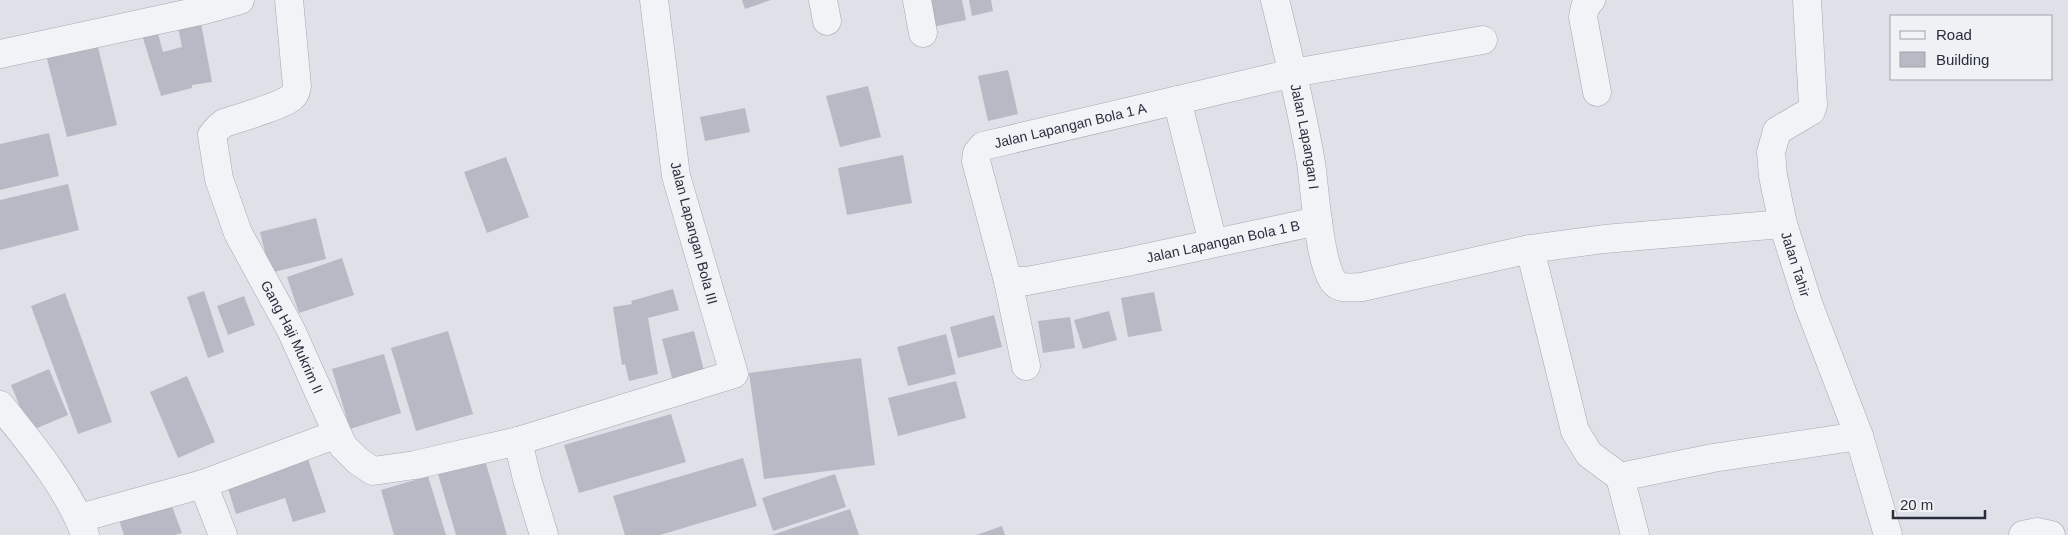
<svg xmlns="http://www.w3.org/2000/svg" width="2068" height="535" viewBox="0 0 2068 535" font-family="Arial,sans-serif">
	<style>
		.building { fill: #b7bac4 }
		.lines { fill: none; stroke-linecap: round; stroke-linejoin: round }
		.minor-casing { stroke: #a5a8b2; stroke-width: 29 }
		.minor { stroke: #f2f3f6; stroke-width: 28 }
		.labels { text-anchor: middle; stroke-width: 5; stroke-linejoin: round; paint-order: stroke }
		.street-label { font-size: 14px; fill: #292e3e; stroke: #eff1f5 }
	</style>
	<rect width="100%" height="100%" fill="#dfe1e8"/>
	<path class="building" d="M742,0H771L745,9Z
		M926,0H962L966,20L932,27Z
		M969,0H991L993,11L972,16Z
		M201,23L212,82L192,85V88L161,96L142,35L157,30L163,52L182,47L178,27Z
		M97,43L117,125L67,137L46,55Z
		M1008,70L1018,114L988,121L978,76Z
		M868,86L881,137L840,147L826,96Z
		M745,108L750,132L705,141L700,117Z
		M49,133L59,176L0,190V144Z
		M903,155L912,203L847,215L838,168Z
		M506,157L529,217L487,233L464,172Z
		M68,184L79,230L0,250V200Z
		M316,218L326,259L270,273L260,232Z
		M342,258L354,295L299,313L287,277Z
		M673,289L679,310L648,318L658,374L629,381L625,364L622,365L613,307L632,304L631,301Z
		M204,291L224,352L208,358L187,297Z
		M1154,292L1162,331L1128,337L1121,298Z
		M65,293L112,422L78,434L31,306Z
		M244,296L255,325L228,335L217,306Z
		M1109,311L1117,340L1083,349L1074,320Z
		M994,315L1002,347L958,358L950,327Z
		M1070,317L1075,348L1043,353L1038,321Z
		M448,331L473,414L416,431L391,348Z
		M694,331L704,371L672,378L662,339Z
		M946,334L956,374L908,386L897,347Z
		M384,354L401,413L350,429L332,369Z
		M861,358L875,465L764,479L749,373Z
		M49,369L68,415L30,431L11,385Z
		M187,376L215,442L178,458L150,392Z
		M956,381L966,418L898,436L888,398Z
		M671,414L686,462L579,493L564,445Z
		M306,453L326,512L293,522L285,498L236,514L225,479Z
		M743,458L757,506L660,535H625L613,496Z
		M485,460L507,535H456L438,474Z
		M835,474L846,507L773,531L762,498Z
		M428,476L446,535H394L381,490Z
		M170,501L182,533L175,535H124L119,520Z
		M850,509L859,535H772Z
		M1002,526L1005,535H976Z"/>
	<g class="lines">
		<defs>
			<g id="minor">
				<path id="s1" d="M289,0L297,86C296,90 296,94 292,97C282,106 239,118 224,123L218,128L212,135L219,179L238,233L291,330L343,446L358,461L373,471L415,465L518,441L527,479L544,535"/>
				<path d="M823,0L827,21"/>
				<path d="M917,0L923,33"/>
				<path id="s2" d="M1275,0C1288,54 1302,108 1311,163C1315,189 1319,264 1334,282C1340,290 1353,287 1362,287L1530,249L1604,239L1783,224"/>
				<path d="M1591,0L1585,7L1583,17L1597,92"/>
				<path id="s3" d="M1807,0L1813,105L1811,111L1777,131L1771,152L1773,176L1783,224L1809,306L1859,436L1888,535"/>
				<path d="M0,54L204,10L240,0"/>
				<path d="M1177,100L1213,243"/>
				<path d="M1530,249L1575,431L1589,454L1620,477L1635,535"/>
				<path id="s4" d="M1008,281H1027L1127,262L1318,221"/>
				<path id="s5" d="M1026,366L1008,281L976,161L977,153L983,146L1293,73L1483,40"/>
				<path d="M0,405C29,441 71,492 85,535"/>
				<path d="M518,441L734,374L676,176L654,0"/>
				<path d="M1620,477L1713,458L1859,436"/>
				<path d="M203,484L223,535"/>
				<path d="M80,518L203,484L337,434"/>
				<path d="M2023,535L2037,532L2051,535"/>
			</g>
		</defs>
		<use href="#minor" class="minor-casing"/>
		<use href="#minor" class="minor"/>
	</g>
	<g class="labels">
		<g class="street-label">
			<text dy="5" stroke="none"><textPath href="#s5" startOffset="318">Jalan Lapangan Bola 1 A</textPath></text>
			<text dy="5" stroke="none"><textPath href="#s2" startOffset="140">Jalan Lapangan I</textPath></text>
			<text transform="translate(694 233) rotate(75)" y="5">Jalan Lapangan Bola III</text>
			<text dy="5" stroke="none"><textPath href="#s4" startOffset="219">Jalan Lapangan Bola 1 B</textPath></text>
			<text dy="5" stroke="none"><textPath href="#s3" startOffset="288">Jalan Tahir</textPath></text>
			<text dy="5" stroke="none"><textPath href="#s1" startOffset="408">Gang Haji Mukrim II</textPath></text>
		</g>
	</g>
	<rect x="1890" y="15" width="162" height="65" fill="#eff1f5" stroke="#a0a3ac"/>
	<rect x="1900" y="31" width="25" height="8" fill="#f2f3f6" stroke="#a0a3ac"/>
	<text x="1936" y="40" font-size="15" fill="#292e3e">Road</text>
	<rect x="1900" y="52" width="25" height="15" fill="#b7bac4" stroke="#a0a3ac"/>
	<text x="1936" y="65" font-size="15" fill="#292e3e">Building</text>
	<path d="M1893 510v8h92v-8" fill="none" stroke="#292e3e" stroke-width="2.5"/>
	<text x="1900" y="510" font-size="15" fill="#292e3e" stroke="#eff1f5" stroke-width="4" paint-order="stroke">20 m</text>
</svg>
